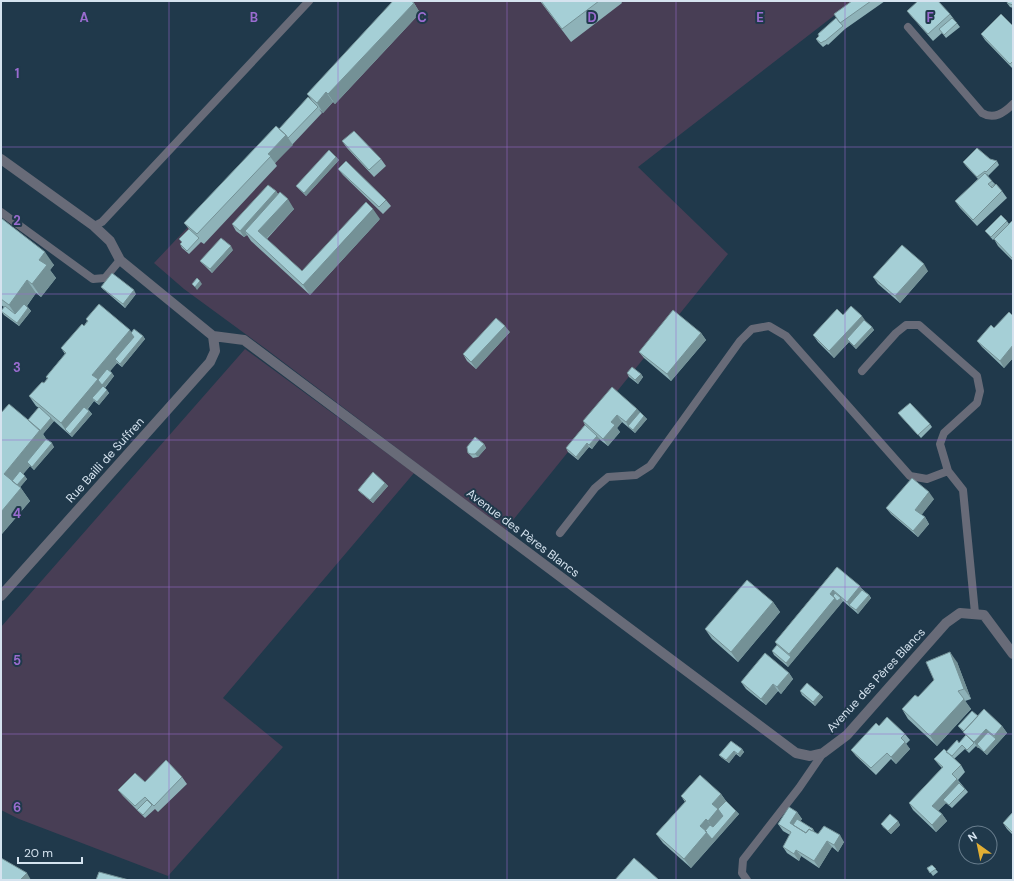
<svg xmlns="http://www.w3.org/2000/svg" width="1014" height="881" viewBox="0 0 1014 881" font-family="'DM Sans',sans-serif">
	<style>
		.green { fill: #483e55 }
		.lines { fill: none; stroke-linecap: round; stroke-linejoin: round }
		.lane { stroke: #686b78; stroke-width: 8 }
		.street { stroke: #686b78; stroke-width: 10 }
		.wall { fill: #8eb2b8 }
		.shaded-wall { fill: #749196 }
		.building { fill: #a5cfd6; stroke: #749196 }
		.grid { fill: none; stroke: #9a6cd0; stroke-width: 1; stroke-opacity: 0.55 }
		.labels { text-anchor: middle; stroke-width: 4; stroke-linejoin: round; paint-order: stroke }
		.street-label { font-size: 12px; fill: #d5e3ef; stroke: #20394b }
		.grid-label { font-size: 13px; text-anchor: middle; font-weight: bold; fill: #9a6cd0; stroke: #20394b; stroke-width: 4; stroke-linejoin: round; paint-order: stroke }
	</style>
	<rect width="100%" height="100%" fill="#20394b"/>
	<path class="green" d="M401,1H853L638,167L728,254L505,530L266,349L184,289L154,263Z
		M245,349L414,473L223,698L283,747L168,876L19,819L1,810V627Z"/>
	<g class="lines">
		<path class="lane" d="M908,27L982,113C994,120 1004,113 1013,104
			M1,212L93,279L105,278L120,260
			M94,226L102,222L309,1
			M862,371L896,333L906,325H919L977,376L980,391L977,403L944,433L940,444L948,471L963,490L975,613
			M560,533L595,488L608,477L636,475L650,466L740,341L752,329L769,326L786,336L910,476L927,479L948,471
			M747,880L742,873L743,860L799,788L823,753"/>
		<path class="street" d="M1,159L94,226L110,241L120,260L213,336L244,340L796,753L810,756L823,753L847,735L946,623L960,613L984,615L1013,654
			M1,596L210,362L215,351L213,336"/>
	</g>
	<path class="wall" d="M540,1H621L622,3L571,42Z
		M852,1H885L845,29L828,45L827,44L823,47L818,42L816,39Z
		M1013,1V8L1010,7L1007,3Z
		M414,3L420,13L335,104L333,102L323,113L319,109L322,113L275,163L277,166L204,244L201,242L189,254L182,248L180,244L182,243L179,239L189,229L184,223L279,129L313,102L307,94Z
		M907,11L950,14L960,27L946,38L942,33L933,41L912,17Z
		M1013,26V69L985,40L981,34Z
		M342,141L381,159L386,166L374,177L347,148Z
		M336,157L339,160L306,196L296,186Z
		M990,159L997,161L999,165L988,176L987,174L986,175L1002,191L1007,198L977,226L960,208L955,201L978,179L966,166L963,162Z
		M338,169L386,200L391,206L383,214L343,175Z
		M276,191L278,194L294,209L267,239L302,271L380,219L310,295L251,241L247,235L244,237L236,231L232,224Z
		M1,218L54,265L50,270L56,278L41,297L36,293L27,306L31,311L19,326L4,315L1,311L4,307L1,305Z
		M1013,220V261L998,246L994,239L993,240L985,231L1007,221L1009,224Z
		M233,250L212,273L200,261Z
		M928,271L900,303L878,284L873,277Z
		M101,287L136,294L125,308L104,290Z
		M843,315L864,320L872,327L874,330L856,349L849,342L834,358L818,342L813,335Z
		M1013,316V358L1004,368L982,347L977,341Z
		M86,319L143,336L145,339L122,367L117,363L110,371L114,376L105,388L109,393L99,405L94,401L88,409L92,414L72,437L54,421L43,434L46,439L54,447L34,470L30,466L23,474L27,479L20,487L30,501L1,535V413L28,420L39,408L36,406L29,396L44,383L47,379L46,377L65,354L61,348L84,326L87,321Z
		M510,332L476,369L467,361L463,354Z
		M701,333L706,340L671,381L644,358L639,352Z
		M627,373L641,374L643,377L638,384L629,377Z
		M637,409L647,419L635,433L622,422L617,428L620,432L608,446L599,439L592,449L589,447L578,460L568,452L566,448L585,425L583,421Z
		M898,413L930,424L932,427L921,438Z
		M484,444L486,448L478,457L473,458L468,453Z
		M385,483L388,486L373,503L361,493L358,490Z
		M934,499L921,515L925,517L929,524L918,537L891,514L886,508Z
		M837,567L869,595L871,598L858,614L843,601L788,667L774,655L772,651L777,645L775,642Z
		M773,602L780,612L738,662L712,639L705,629Z
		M957,662L971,699L965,701L971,709L937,746L908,719L902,709L918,697Z
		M789,673L793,679L781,694L778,691L766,705L746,689L741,682Z
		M800,691L820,694L823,697L815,706L802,695Z
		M978,716L1002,726L1007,733L987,755L979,748H978L976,746L969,753L965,749L954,759L961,765L965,772L958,780L968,792L952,808L946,803L938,811L942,814L947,821L936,832L913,810L909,803L942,768L939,765L934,759L946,752L959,743L966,735L958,726Z
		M879,726L905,734L910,740L906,744L910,749L896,764L891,759L876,775L856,756L851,750Z
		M742,749L744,752L740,757L736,754L729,763L722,758L719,755Z
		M182,777L187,784L158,812L155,809L145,818L123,796L118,790L145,782Z
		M721,794L726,801L739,814L691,868L663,843L656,834L685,802L681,796Z
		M797,812L802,819L800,821L813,829L815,833L818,834L844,842L838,852L832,847L819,868L801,856L799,861L787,853L783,847L790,835L783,831L778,824Z
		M1013,812V835L1007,829L1003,823Z
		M898,821L900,825L891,834L883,827L881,824Z
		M932,865L938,872L933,876L927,868Z"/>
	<path class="shaded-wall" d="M414,3L420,13L335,104L328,94Z
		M326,92L333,102L323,113L317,103Z
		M286,135L293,145L275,163L268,154Z
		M336,157L339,160L306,196L304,193Z
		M276,191L280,198L245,231L247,235L244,237L240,231Z
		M288,199L294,209L265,240L258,231Z
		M373,209L380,219L310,295L303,285Z
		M231,246L233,250L212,273L210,269Z
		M45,252L54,265L50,270L56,278L41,297L32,284L39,260Z
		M924,264L928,271L900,303L895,296Z
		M27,280L36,293L18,318L9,305Z
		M200,281L202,284L197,290L195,287Z
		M134,290L136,294L125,308L123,304Z
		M28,308L31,311L19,326L17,323Z
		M862,316L867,323L847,339L849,342L834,358L829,351Z
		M505,326L510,332L476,369L471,362Z
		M872,327L874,330L856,349L854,346Z
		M130,330L137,340L115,359L117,363L100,383L112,373L114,376L104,388L92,398L94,401L68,432L65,429L61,423L92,375Z
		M701,333L706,340L671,381L667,374Z
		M143,336L145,339L122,367L120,364Z
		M1013,345V358L1004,368L1000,361Z
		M641,374L643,377L638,384L635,380Z
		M107,390L109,393L99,405L97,402Z
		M637,409L642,415L628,426L626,422Z
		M89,411L92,414L72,437L70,434Z
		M617,415L622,422L617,428L620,432L608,446L603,439L611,422Z
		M644,416L647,419L635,433L633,430Z
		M51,418L54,421L43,434L49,443L27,462L30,466L13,486L4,474L40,430Z
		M597,436L600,439L592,449L589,445Z
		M52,443L54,447L34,470L32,467Z
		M587,443L589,447L578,460L576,457Z
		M484,444L486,448L478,457L475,454Z
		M25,476L27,479L17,491L15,487Z
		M385,483L388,486L373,503L370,500Z
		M21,488L30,501L1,535V512Z
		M929,492L934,499L920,517L915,510Z
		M925,517L929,524L918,537L913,531Z
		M860,586L864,593L849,605L847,602Z
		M833,590L838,597L836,599L840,605L788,667L786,663L791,657L789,654Z
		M869,595L871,598L858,614L856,610Z
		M841,598L843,601L840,605L837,601Z
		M773,602L780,612L738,662L731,652Z
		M950,652L957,662L971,699L964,689Z
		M789,673L793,679L781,694L777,687Z
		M773,684L778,691L766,705L761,699Z
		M820,694L823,697L815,706L813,702Z
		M964,699L971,709L937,746L930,736Z
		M1002,726L1007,733L987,755L984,752L996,739L994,736Z
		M986,729L991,735L977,744L979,748H978L974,742Z
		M905,742L910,749L896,764L891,757Z
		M742,749L744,752L740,757L738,754Z
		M734,751L736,754L729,763L726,760Z
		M957,779L962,786L943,800L946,803L937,812L932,806Z
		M721,794L728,804L715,831L708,821L712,804Z
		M736,811L739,814L691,868L684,859L700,826L706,819L713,828Z
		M797,812L802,819L796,828L790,823Z
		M942,814L947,821L936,832L932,825Z
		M898,821L900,825L891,834L888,831Z
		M840,835L844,842L838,852L834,845Z
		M827,841L832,847L819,868L814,861Z
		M796,850L801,856L799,861L794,854Z
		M27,873L31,880H20Z"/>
	<path class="building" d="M393,1H411L414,3L328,94L326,92L317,103L307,94Z
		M541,1H599L562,29Z
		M852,1H871L840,23L834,14Z
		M918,1H938L950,14L928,34L907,11Z
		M1008,1H1013V5L1007,3Z
		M1001,14L1013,26V61L1010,64L981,34Z
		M836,18L843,26L825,41H824L821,43L816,39L819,36L818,34Z
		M952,18L957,23L944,35L939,29Z
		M308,97L318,107L288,138L286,135L279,129Z
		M276,126L286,135L268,154L271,156L197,234L184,223Z
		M354,131L381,159L369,170L342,141Z
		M977,148L990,159L997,161L986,172L985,171L977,177L963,162Z
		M329,150L336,157L304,193L296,186Z
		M346,161L386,200L379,207L338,169Z
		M985,173L992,181L988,184L992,188L996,184L1002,191L973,220L955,201Z
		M995,184V185L992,188L991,187Z
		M268,185L276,191L240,231L232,224Z
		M280,192L288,199L258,231L302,271L366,202L373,209L303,285L245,231Z
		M1001,215L1007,221L991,237L985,231Z
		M1,218L45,252L39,260L47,265L32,284L27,280L9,305L1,299Z
		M1013,220V259L994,239Z
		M189,229L199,238L187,251L180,244L182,242L179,239Z
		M221,238L231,246L210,269L200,261Z
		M902,245L924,264L895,296L873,277Z
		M112,273L134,290L123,304L101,287Z
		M197,278L200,281L195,287L192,284Z
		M24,304L28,308L17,323L1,311L5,306L15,314Z
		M99,304L130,330L92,375L98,379L61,423L29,396L42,382L44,383L48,378L46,377L66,353L61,348L82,324L84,326L88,321L86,319Z
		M851,306L862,316L829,351L813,335L837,309L843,315Z
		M673,310L701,333L667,374L639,352Z
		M1009,312L1013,316V345L1000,361L977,341L991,325L994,328Z
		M496,318L505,326L471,362L463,354Z
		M864,320L872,327L854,346L847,339Z
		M134,329L143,336L120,364L115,359L134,337L131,333Z
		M632,367L641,374L635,380L627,373Z
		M107,369L112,373L102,385L98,380Z
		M103,386L107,390L97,402L92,398Z
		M612,387L637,409L626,422L617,415L611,422L615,425L603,439L583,421Z
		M910,403L930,424L918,435L898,413Z
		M9,404L40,430L4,474L21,488L1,512V413Z
		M39,407L51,418L40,431L28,420Z
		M84,407L89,411L70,434L65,429Z
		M640,412L644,416L633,430L628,426Z
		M585,425L597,436L589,445L587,443L576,457L566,448Z
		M475,437L484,444L475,454H471L468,453L467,447Z
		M46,439L52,443L32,467L27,462Z
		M20,471L25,476L17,485L12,481Z
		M373,472L385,483L370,500L358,490Z
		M912,478L929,492L915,510L925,517L913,531L886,508Z
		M837,567L860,586L847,602L833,590L830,594L835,598L789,654L775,642Z
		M747,580L773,602L731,652L705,629Z
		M862,590L869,595L856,610L849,605Z
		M835,593L841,598L837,601L833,596Z
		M777,645L791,657L786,663L772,651Z
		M950,652L964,689L958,691L964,699L930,736L902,709L915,695L918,697L934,680L926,662Z
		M765,653L789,673L777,687L773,684L761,699L741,682Z
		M807,683L820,694L813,702L800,691Z
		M984,709L1002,726L994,736L986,729L974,742L963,732Z
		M972,711L978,716L964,731L958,726Z
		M887,717L905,734L901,738L905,742L891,757L887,753L871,768L851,750L876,723L879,726Z
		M988,732L996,739L984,752L977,744Z
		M966,735L974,743L967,750L962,745L952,756L946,752L957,740L959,743Z
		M731,741L742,749L738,754L734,751L726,760L719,755Z
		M944,749L961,765L952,774L957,779L932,806L942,814L932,825L909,803L943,767L934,759Z
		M166,760L182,777L154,806L145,797L135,806L118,790L135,773L145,782Z
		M700,775L721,794L712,804L718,809L708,821L706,819L700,826L707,832L684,859L656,834L686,801L681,796Z
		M959,783L965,789L949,805L943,800Z
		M147,800L152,805L143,815L137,810Z
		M726,801L736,811L712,839L705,831L710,825L713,827L723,816L718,809Z
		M789,807L797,812L790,823L806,833L809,829L818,834L824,826L840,835L834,845L827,841L814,861L796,850L794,854L783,847L791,832L778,824Z
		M1013,812V833L1003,823Z
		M890,814L898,821L888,831L881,824Z
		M797,819L813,829L812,831L809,829L806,833L793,825Z
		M1,858L27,873L20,880H1Z
		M634,858L659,880H615Z
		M932,865L936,869L930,873L927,868Z
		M99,872L129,880H96Z"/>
	<path class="grid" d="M169,1V880M338,1V880M507,1V880M676,1V880M845,1V880M1,147H1013M1,294H1013M1,440H1013M1,587H1013M1,734H1013"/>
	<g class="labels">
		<g class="street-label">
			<text transform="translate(105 460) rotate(-48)" y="4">Rue Bailli de Suffren</text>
			<text transform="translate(523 533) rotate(37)" y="4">Avenue des Pères Blancs</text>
			<text transform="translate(876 680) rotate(-47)" y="4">Avenue des Pères Blancs</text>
		</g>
	</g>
	<g class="grid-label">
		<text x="84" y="22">A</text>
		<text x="254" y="22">B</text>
		<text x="422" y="22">C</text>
		<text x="592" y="22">D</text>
		<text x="760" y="22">E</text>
		<text x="930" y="22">F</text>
		<text x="17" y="78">1</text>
		<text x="17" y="225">2</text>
		<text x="17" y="372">3</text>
		<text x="17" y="518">4</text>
		<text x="17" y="665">5</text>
		<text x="17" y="812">6</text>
	</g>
	<rect width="1014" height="881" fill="none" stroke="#d5e3ef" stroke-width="4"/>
	<g transform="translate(978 845) rotate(327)"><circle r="19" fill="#20394b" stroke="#687d8d"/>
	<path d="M0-3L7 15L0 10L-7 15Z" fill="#e2af34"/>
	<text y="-6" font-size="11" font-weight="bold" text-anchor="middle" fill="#d5e3ef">N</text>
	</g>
	<path d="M18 857v6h64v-6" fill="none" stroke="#d5e3ef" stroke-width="2"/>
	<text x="24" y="857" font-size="12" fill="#d5e3ef" stroke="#20394b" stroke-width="3" paint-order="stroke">20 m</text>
</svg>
